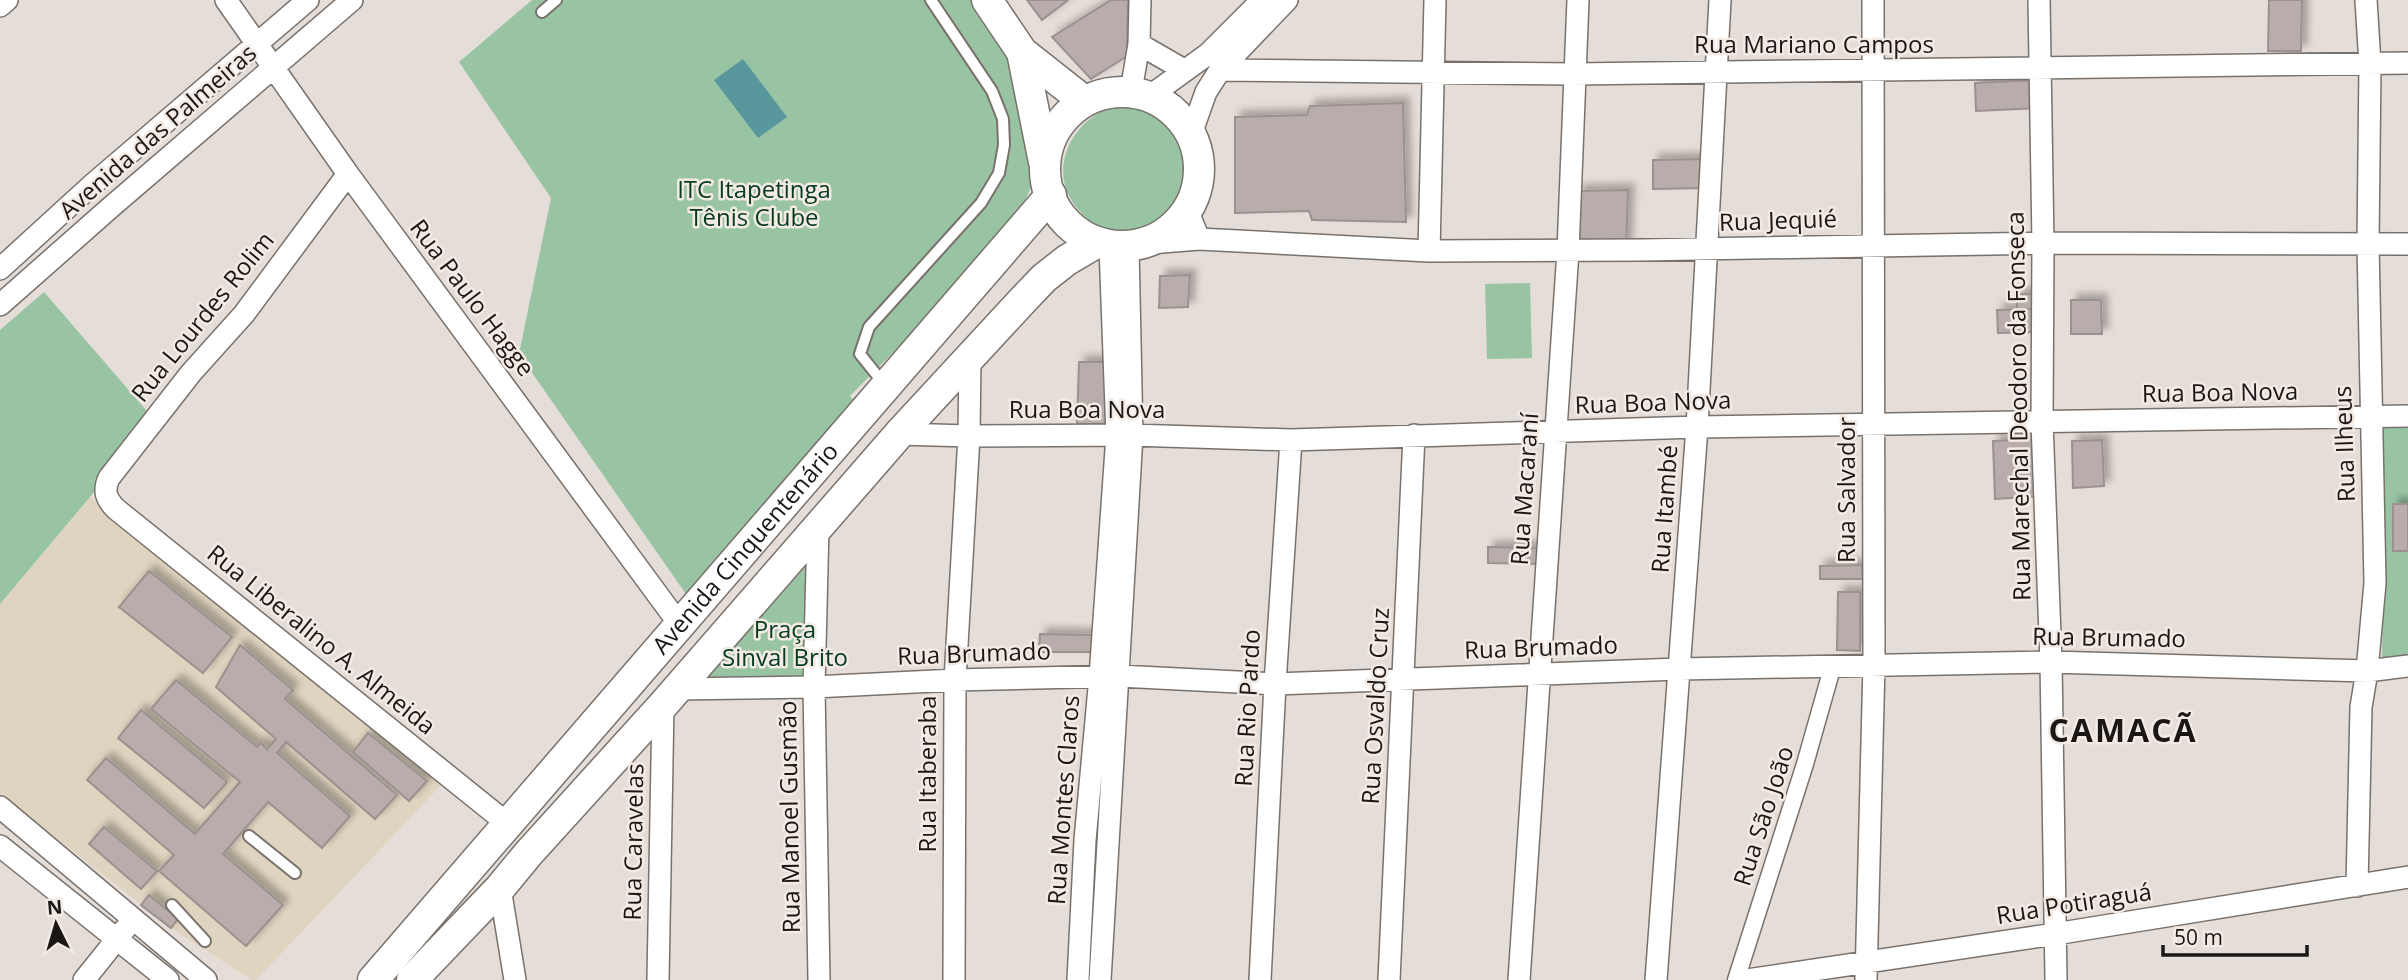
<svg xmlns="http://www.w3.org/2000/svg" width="2408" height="980" viewBox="0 0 2408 980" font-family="'Open Sans',sans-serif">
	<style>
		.medical { fill: #dfd4bf }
		.green { fill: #99c4a4 }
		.water { fill: #58979c }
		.building { fill: #b8adab; stroke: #9b918f; stroke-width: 2; filter: url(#shadow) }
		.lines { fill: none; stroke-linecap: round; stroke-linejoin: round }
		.service-casing { stroke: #79726c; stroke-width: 14 }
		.pedestrian-casing { stroke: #79726c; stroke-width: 19 }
		.minor-casing { stroke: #79726c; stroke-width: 24 }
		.secondary-casing { stroke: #79726c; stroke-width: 33 }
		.service { stroke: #fff; stroke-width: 10 }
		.pedestrian { stroke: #fff; stroke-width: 16 }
		.minor { stroke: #fff; stroke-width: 21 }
		.secondary { stroke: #fff; stroke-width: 30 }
		.labels { text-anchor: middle; stroke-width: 5; stroke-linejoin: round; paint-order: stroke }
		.street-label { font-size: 24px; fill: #1a1715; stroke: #f3eae4 }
		.park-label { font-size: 24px; fill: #063c1e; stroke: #f3eae4 }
		.district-label { font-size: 32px; font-weight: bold; letter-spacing: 2px; fill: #1a1715; stroke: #f3eae4 }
	</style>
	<defs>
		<filter id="shadow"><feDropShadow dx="6" dy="-6" stdDeviation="3.5" flood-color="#0004"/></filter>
	</defs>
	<rect width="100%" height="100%" fill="#e5ddd7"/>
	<path class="medical" d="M90,497L445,781L256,980H252L171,928L0,794V604Z"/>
	<path class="green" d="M532,0H980L1025,62L1041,163L1012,232L850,396L868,417L697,610L519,354L551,198L459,62Z
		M1137,107C1150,112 1164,115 1174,126C1188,138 1192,186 1183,202C1180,208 1171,219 1166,223C1162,225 1156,227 1151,228C1118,241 1088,228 1070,198C1051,164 1074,120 1110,108C1118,106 1129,107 1137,107Z
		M1530,283L1532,358L1487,359L1485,284Z
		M44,292L152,417L90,497L0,604V330Z
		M2384,424H2408V660H2382Z
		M824,546L822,681L698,685Z"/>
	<path class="water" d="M743,59L787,117L758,138L714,80Z"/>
	<path class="building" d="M1027,0H1068L1042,20Z
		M1111,0H1128L1127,56L1091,79L1052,37Z
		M2269,0H2302L2301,51H2268Z
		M2036,80L2040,108L1976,111L1975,83Z
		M1403,103L1406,222L1312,220L1309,211L1235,213V117L1307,115L1310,106Z
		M1706,159L1707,188L1653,189V160Z
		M1628,190L1626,248H1574L1577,191Z
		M1190,275L1188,307L1159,308L1160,276Z
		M2017,294H2037L2038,309H2017Z
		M2071,300H2101L2102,334H2071Z
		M2038,309V332L1998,333L1997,310Z
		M1079,362H1112L1113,424H1077Z
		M2040,439L2042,496L1995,499L1993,441Z
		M2102,440L2104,486L2073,488L2072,441Z
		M2393,504H2408V551H2393Z
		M1488,547L1543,548V564L1488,563Z
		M1862,565L1863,579H1820V566Z
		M149,571L232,637L203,673L119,607Z
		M1838,592H1860V651L1837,650Z
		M1040,634L1095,635V652H1039Z
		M240,645L293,690L285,699L397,795L375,819L286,742L277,753L350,816L322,848L268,802L223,854L283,905L246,946L159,871L174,855L87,780L106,758L195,834L240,782L151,709L176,680L257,747L261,743L267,749L276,739L216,687Z
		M141,710L227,782L204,808L118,738Z
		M368,733L427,781L409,801L353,752Z
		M104,827L157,871L141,889L89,844Z
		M149,895L178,919L171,928L141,905Z"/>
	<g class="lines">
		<defs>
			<path id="service" d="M542,12L556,0
				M884,384L860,354L869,327L981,203L999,173L1004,145L1003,119L992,91L931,0
				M249,836L295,873
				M172,905L205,941"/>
			<path id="pedestrian" d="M1736,980L1805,764L1833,665"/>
			<path id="minor" d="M226,0L348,174L680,625
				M2039,0L2043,243L2042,422L2051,662L2056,980
				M0,6L7,0
				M1139,44L1184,70
				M1220,70L1574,74L2408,63
				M1131,91L1139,44L1140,0
				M1150,96L1208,54L1262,0
				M1191,134L1206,92L1220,70L1287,0
				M348,174L244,314L191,373L109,478C103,491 106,499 116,509L508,824
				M1188,212L1199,239
				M1150,243L1199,239L1429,251L1642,250L2043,243L2408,244
				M1429,251L1435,0
				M0,269L92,185L308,0
				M0,305L111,207L352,0
				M899,434L969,436L1132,435L1291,440L1697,427L2408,416
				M818,527L814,687L819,980
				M676,689L814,687L955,680L1119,676L1275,684L1679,669L2051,662L2367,671L2408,666
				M0,807L206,980
				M0,846L168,980
				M2357,886L2361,707L2367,671L2375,583L2368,244L2370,64L2366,0
				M500,888L515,980
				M84,980L125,929
				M658,980L663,705
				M954,980L955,680L969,436L970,358
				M1078,980L1085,840L1100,677L1117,435L1110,247
				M1100,980L1132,435L1128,248
				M1260,980L1275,684L1291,440
				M1389,980L1414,435
				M1519,980L1568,251L1578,0
				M1656,980L1697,427L1720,0
				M1747,980L2055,934L2408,877
				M1866,980L1874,664L1873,0"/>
			<g id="secondary">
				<path d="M987,0L1022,52L1084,101"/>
				<path d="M1022,52L1044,162"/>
				<circle cx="1122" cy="169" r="77"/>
				<path id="s1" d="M373,980L1051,195"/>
				<path d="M412,980L500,888L528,854L663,705L899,434L1023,300L1044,278L1067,260L1096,243"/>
			</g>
		</defs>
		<use href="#service" class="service-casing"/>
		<use href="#pedestrian" class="pedestrian-casing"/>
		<use href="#minor" class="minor-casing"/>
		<use href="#secondary" class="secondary-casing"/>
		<use href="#service" class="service"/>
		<use href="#pedestrian" class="pedestrian"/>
		<use href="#minor" class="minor"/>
		<use href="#secondary" class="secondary"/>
	</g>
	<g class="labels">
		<g class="street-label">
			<text x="1814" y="53">Rua Mariano Campos</text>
			<text transform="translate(158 132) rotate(-41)" y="8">Avenida das Palmeiras</text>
			<text transform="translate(1778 221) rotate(-2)" y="8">Rua Jequié</text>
			<text transform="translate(472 298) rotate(53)" y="8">Rua Paulo Hagge</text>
			<text transform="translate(203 317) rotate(-51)" y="8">Rua Lourdes Rolim</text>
			<text transform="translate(2220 393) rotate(-1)" y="8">Rua Boa Nova</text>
			<text transform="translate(1653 403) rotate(-2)" y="8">Rua Boa Nova</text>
			<text transform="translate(2019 406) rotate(-91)" y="8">Rua Marechal Deodoro da Fonseca</text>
			<text x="1087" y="418">Rua Boa Nova</text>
			<text transform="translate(2345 444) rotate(-92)" y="8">Rua Ilheus</text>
			<text transform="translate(1525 489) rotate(-86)" y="8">Rua Macaraní</text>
			<text transform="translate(1847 490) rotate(-90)" y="8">Rua Salvador</text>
			<text transform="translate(1665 509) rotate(-86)" y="8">Rua Itambé</text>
			<text dy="8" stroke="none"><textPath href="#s1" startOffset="570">Avenida Cinquentenário</textPath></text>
			<text transform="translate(2109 638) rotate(1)" y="8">Rua Brumado</text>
			<text transform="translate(321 640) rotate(39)" y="8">Rua Liberalino A. Almeida</text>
			<text transform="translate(1541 648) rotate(-2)" y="8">Rua Brumado</text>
			<text transform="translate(974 654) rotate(-2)" y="8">Rua Brumado</text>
			<text transform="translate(1376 706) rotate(-87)" y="8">Rua Osvaldo Cruz</text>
			<text transform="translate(1248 708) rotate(-87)" y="8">Rua Rio Pardo</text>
			<text transform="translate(928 774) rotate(-90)" y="8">Rua Itaberaba</text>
			<text transform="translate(1064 800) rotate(-86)" y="8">Rua Montes Claros</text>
			<text transform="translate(1764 816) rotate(-72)" y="8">Rua São João</text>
			<text transform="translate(790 817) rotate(-91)" y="8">Rua Manoel Gusmão</text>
			<text transform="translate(634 842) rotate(-89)" y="8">Rua Caravelas</text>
			<text transform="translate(2074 904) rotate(-9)" y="8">Rua Potiraguá</text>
		</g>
		<g class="park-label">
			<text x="754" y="198">ITC Itapetinga<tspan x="754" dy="28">Tênis Clube</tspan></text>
			<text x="785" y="638">Praça<tspan x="785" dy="28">Sinval Brito</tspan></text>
		</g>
		<g class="district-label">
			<text x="2123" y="742">CAMACÃ</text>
		</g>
	</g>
	<g transform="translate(56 924) rotate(355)" stroke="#f3eae4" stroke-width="5" paint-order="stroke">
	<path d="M0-5L12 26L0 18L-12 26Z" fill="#1a1715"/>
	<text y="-10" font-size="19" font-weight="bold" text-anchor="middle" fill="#1a1715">N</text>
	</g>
	<path d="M2163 945v10h144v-10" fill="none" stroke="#1a1715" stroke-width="3.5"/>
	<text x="2174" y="945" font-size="21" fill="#1a1715" stroke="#f3eae4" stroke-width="5" paint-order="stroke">50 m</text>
</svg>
